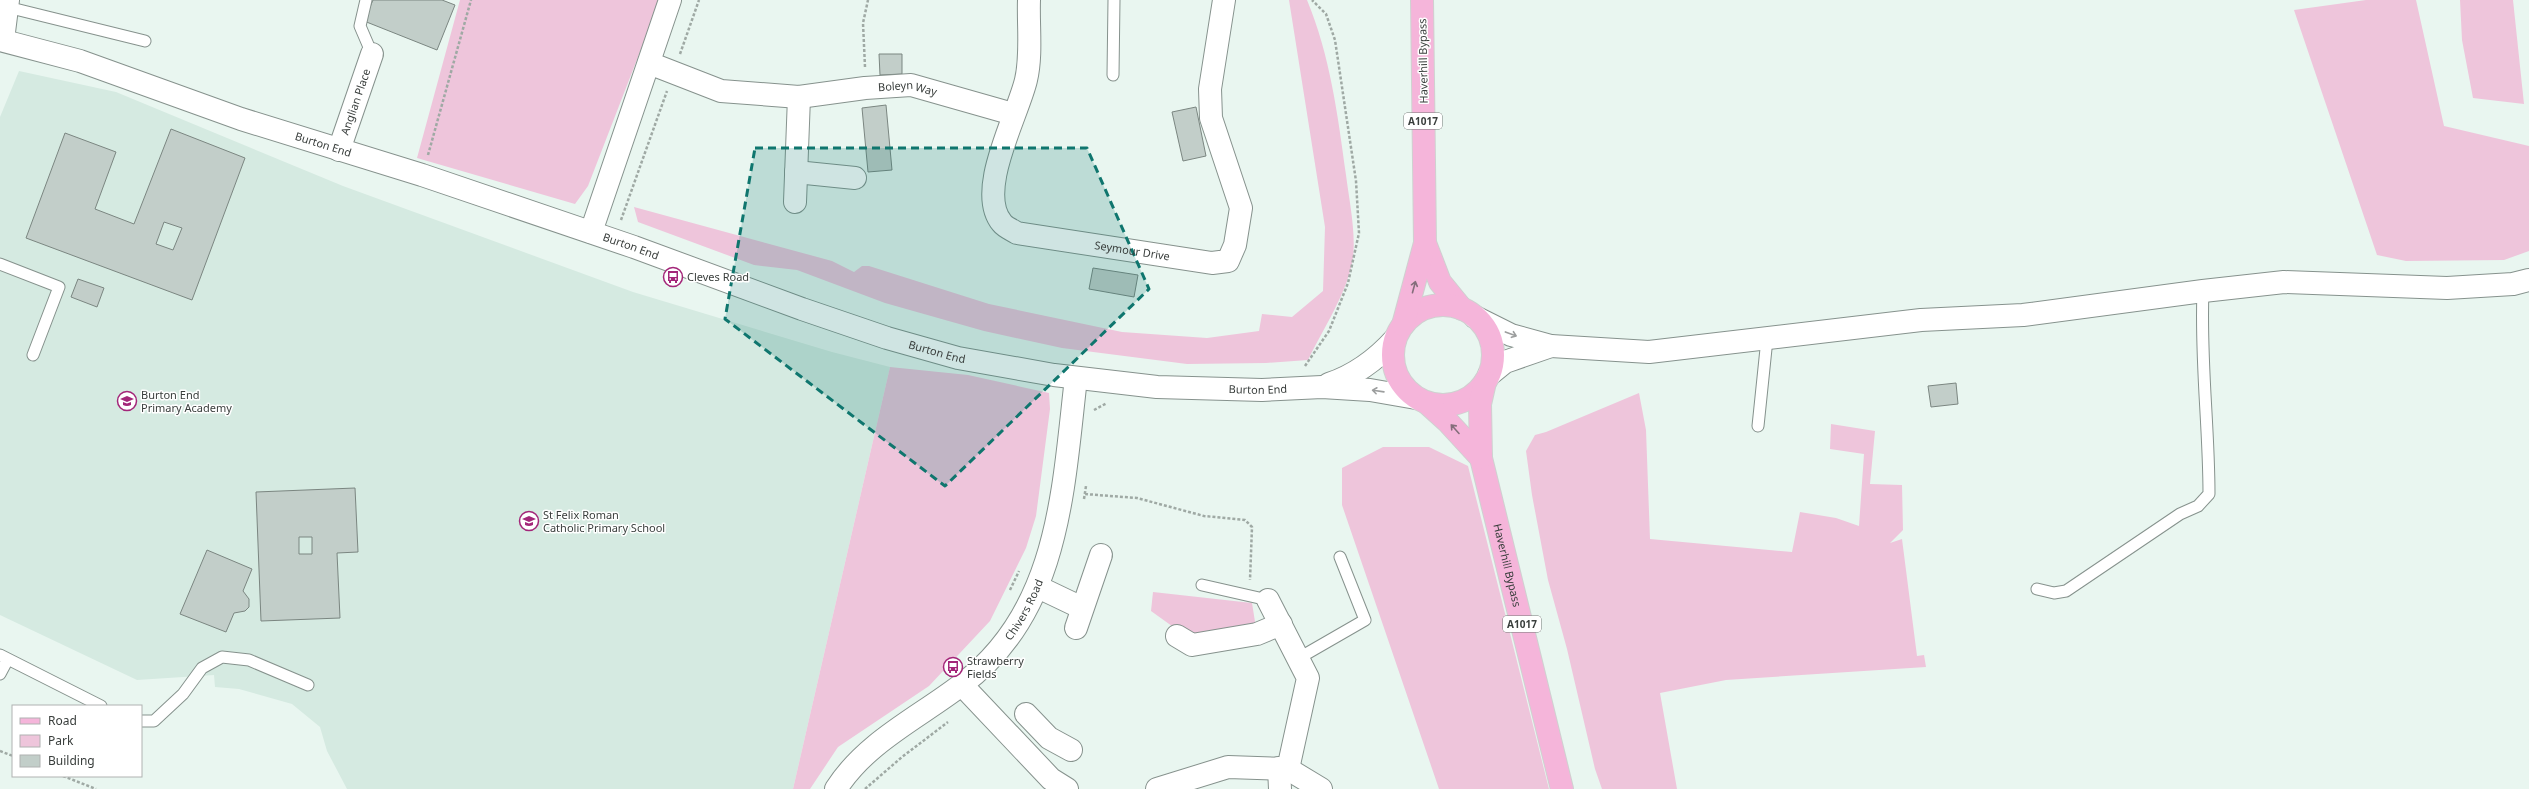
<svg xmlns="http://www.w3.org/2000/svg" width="2529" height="789" viewBox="0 0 2529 789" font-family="'Noto Sans',sans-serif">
<rect width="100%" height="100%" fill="#e9f6f0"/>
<!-- built -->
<path fill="#d5eae1" d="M19,71L116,92L343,186L633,292L832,352L890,367L793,789H347L327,751L320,727L292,704L239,689L215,687L214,675L137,680L0,615V117Z"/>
<!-- green -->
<path fill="#eec5db" d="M460,0H660L588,186L575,204L417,158Z
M1289,0H1307C1330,55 1338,116 1346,175C1349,199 1356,232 1353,257C1349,290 1323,329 1308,360L1266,363L1187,364L1062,348L984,331L885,303L797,270L754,265L638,222L634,207L832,261L854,272L862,266H869L989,304L1122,332L1207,338L1259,331L1262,314L1292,317L1323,291L1325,227Z
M2366,0H2416L2444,126L2529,146V251L2504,260L2406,261L2377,255L2294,10Z
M2460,0H2513L2524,104L2473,98L2462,40Z
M890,367L968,375L1049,393L1050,409L1036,516L1026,548L990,621L929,686L838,747L810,789H793Z
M1639,393L1646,430L1650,539L1792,552L1800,512L1836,518L1859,526L1864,454L1830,449L1831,424L1875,431L1870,484L1902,485L1903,530L1890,543L1902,539L1917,656L1924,655L1926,667L1726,680L1660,693L1677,789H1602L1595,769L1567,649L1548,580L1532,495L1526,451L1535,435L1546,432Z
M1383,447H1429L1468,466L1549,789H1439L1342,505V468Z
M1153,592L1252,603L1256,628L1190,639L1151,611Z"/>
<!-- building -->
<path fill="#c2cec9" stroke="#7b8681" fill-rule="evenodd" d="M373,0H442L455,5L437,50L364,21Z
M879,54H902V74L880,75Z
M886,105L892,170L868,172L862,108Z
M1196,107L1206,156L1183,161L1172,112Z
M171,129L245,158L192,300L26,238L65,133L116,152L95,209L134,224ZM164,222L182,228L173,250L156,244Z
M1093,268L1138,275L1134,297L1089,289Z
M78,279L104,288L97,307L71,297Z
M1956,383L1958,404L1931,407L1928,386Z
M355,488L358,552L337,553L340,618L261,621L256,492ZM299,537H312V554H299Z
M207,550L252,569L243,591L249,599V607L245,611L234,613L226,632L180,614Z"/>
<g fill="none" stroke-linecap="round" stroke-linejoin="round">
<!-- lane casing -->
<g stroke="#86928d" stroke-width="13">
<path id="lane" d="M366,0L360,26L372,54
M7,7L145,41
M1113,75L1114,0
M0,264L59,287L33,355
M1758,426L1767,339
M1202,585L1268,600
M2037,589L2054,593L2066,591L2180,514L2198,506L2209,494C2209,426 2200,359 2203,291
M0,655L101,706
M1299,658L1365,620L1340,557
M0,674L8,659
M141,721H154L183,694L202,668L222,657L249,660L308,685"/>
</g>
<!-- street casing -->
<g stroke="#86928d" stroke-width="24">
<g id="street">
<path id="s1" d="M1029,0C1028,25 1032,55 1026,80C1018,115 975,191 1002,223C1005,227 1012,230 1017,233L1212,263L1228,261L1235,245L1241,208L1211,118L1210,89L1224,0"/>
<path d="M3,40L8,0"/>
<path id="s2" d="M649,63L721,91L799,97L865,88L911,85L1013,114"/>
<path id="s3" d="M339,150L372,54"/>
<path d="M796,172L855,178"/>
<path d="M795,202L799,97"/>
<path d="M591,232L670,0"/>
<path d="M1038,587L1082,608"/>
<path d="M1268,600L1308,678L1288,769"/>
<path d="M1076,628L1101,555"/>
<path d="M1177,636L1192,645L1257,634L1281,624"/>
<path d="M962,685L1051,779L1067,789"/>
<path d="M1026,714L1049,738L1071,750"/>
<path d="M1279,768L1280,789"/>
<path d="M1157,789L1228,767L1288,769L1321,789"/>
</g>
</g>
<!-- secondary casing -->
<g stroke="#86928d" stroke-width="24">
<g id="secondary">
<path id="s4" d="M0,40L80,61L241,119L422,175L634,247L802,309L887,338L958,358L1054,375L1157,387L1262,390L1322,387L1370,390L1416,398"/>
<path d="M1475,317L1511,335L1551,346L1649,352L1921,320L2023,315L2203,291L2284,282L2447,288L2513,284L2529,280"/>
<path d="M1489,375L1505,362L1551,346"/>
<path d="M1329,384C1356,375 1376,360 1395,339"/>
<path id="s5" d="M836,789C866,742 918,718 961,685C1060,612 1063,489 1076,378"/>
</g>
</g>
<!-- primary casing -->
<g stroke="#cfd1d0" stroke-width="24">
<g id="primary">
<path d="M1425,243L1440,282L1462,309"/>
<circle cx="1443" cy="355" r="50"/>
<path d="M1403,325L1425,243L1422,0"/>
<path id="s6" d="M1485,382L1480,404L1481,458L1562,789"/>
<path d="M1427,403L1447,421L1481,458"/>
</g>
</g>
<!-- path -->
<path stroke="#9fa9a4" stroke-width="2.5" stroke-dasharray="3 2" stroke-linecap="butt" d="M680,54L699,0
M865,67L863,23L868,0
M428,155L471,0
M621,220L667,91
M1305,366L1329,331L1348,283L1359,233L1356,181L1335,40L1326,14L1312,0
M1094,410L1107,403
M1085,494L1137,498L1204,516L1245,520L1252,527L1250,580
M1084,499L1086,486
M1010,590L1019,571
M0,751L13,756
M63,776L96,789
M865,789L902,757L948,722"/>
<!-- lane -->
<use href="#lane" stroke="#fff" stroke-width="11"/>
<!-- street -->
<use href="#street" stroke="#fff" stroke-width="22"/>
<!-- secondary -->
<use href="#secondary" stroke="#fff" stroke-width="22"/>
<!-- primary -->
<use href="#primary" stroke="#f5b5da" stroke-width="22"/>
</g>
<!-- one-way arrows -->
<defs><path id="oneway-shaft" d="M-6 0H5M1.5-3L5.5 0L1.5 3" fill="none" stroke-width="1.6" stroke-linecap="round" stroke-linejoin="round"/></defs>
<g stroke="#846e7b">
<use href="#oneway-shaft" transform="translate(1414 287) rotate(-75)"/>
<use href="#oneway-shaft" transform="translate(1455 429) rotate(-132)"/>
</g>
<g stroke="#9c9e9e">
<use href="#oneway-shaft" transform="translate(1511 334) rotate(20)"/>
<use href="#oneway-shaft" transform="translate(1378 391) rotate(-172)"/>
</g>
<!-- marked area -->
<path fill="#0f766e" fill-opacity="0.2" stroke="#0f766e" stroke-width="3" stroke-dasharray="8 5" stroke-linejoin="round" d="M755,148H1087L1149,289L945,486L725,319Z"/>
<!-- icons -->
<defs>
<g id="bus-ring" transform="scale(1)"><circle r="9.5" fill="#fff" stroke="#a32679" stroke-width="1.5"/><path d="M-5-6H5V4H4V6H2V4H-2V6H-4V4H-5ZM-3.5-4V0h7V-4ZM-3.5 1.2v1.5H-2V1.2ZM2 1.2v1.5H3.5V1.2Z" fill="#a32679"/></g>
<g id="school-ring" transform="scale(1)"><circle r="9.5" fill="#fff" stroke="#a32679" stroke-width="1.5"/><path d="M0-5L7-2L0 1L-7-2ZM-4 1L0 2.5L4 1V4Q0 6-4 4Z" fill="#a32679"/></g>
</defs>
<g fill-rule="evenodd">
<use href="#bus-ring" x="673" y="277"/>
<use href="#school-ring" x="127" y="401"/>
<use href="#school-ring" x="529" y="521"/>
<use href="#bus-ring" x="953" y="667"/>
</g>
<g text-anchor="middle" stroke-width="3" stroke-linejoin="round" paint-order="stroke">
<!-- shield labels -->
<g fill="#fff" stroke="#747876" stroke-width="1">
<rect x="1404" y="113" width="38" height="16" rx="3"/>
<rect x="1503" y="616" width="38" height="16" rx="3"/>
</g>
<g font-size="10" font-weight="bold" fill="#393e3c">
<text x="1423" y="125">A1017</text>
<text x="1522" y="628">A1017</text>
</g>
<!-- street labels -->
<g font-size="11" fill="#393e3c" stroke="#fff">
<text transform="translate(1423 61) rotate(-91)" y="4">Haverhill Bypass</text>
<text dy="4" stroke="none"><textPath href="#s2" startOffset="265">Boleyn Way</textPath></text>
<text dy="4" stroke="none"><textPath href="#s3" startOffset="51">Anglian Place</textPath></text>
<text dy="4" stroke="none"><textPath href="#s4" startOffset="340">Burton End</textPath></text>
<text dy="4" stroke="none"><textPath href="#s4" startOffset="664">Burton End</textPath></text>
<text dy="4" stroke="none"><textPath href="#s1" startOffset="365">Seymour Drive</textPath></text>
<text dy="4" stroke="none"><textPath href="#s4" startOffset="988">Burton End</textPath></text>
<text dy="4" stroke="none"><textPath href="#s4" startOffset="1312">Burton End</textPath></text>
<text dy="4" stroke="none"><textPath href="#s6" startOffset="187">Haverhill Bypass</textPath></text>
<text dy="4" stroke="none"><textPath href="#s5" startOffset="263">Chivers Road</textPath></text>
</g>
<!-- poi labels -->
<g font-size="11" fill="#393e3c" stroke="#fff" text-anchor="start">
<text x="687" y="281">Cleves Road</text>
<text x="141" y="399">Burton End<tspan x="141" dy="13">Primary Academy</tspan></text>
<text x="543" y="519">St Felix Roman<tspan x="543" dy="13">Catholic Primary School</tspan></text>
<text x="967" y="665">Strawberry<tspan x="967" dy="13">Fields</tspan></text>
</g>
</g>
<!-- legend -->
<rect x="12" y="705" width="130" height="72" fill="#ffffff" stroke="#b0b2b1"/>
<rect x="20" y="718" width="20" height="6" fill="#f5b5da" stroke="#b0b2b1"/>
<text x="48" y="725" font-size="12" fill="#393e3c">Road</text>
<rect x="20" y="735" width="20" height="12" fill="#eec5db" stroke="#b0b2b1"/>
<text x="48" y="745" font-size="12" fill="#393e3c">Park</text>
<rect x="20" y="755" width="20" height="12" fill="#c2cec9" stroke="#b0b2b1"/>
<text x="48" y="765" font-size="12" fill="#393e3c">Building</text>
</svg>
